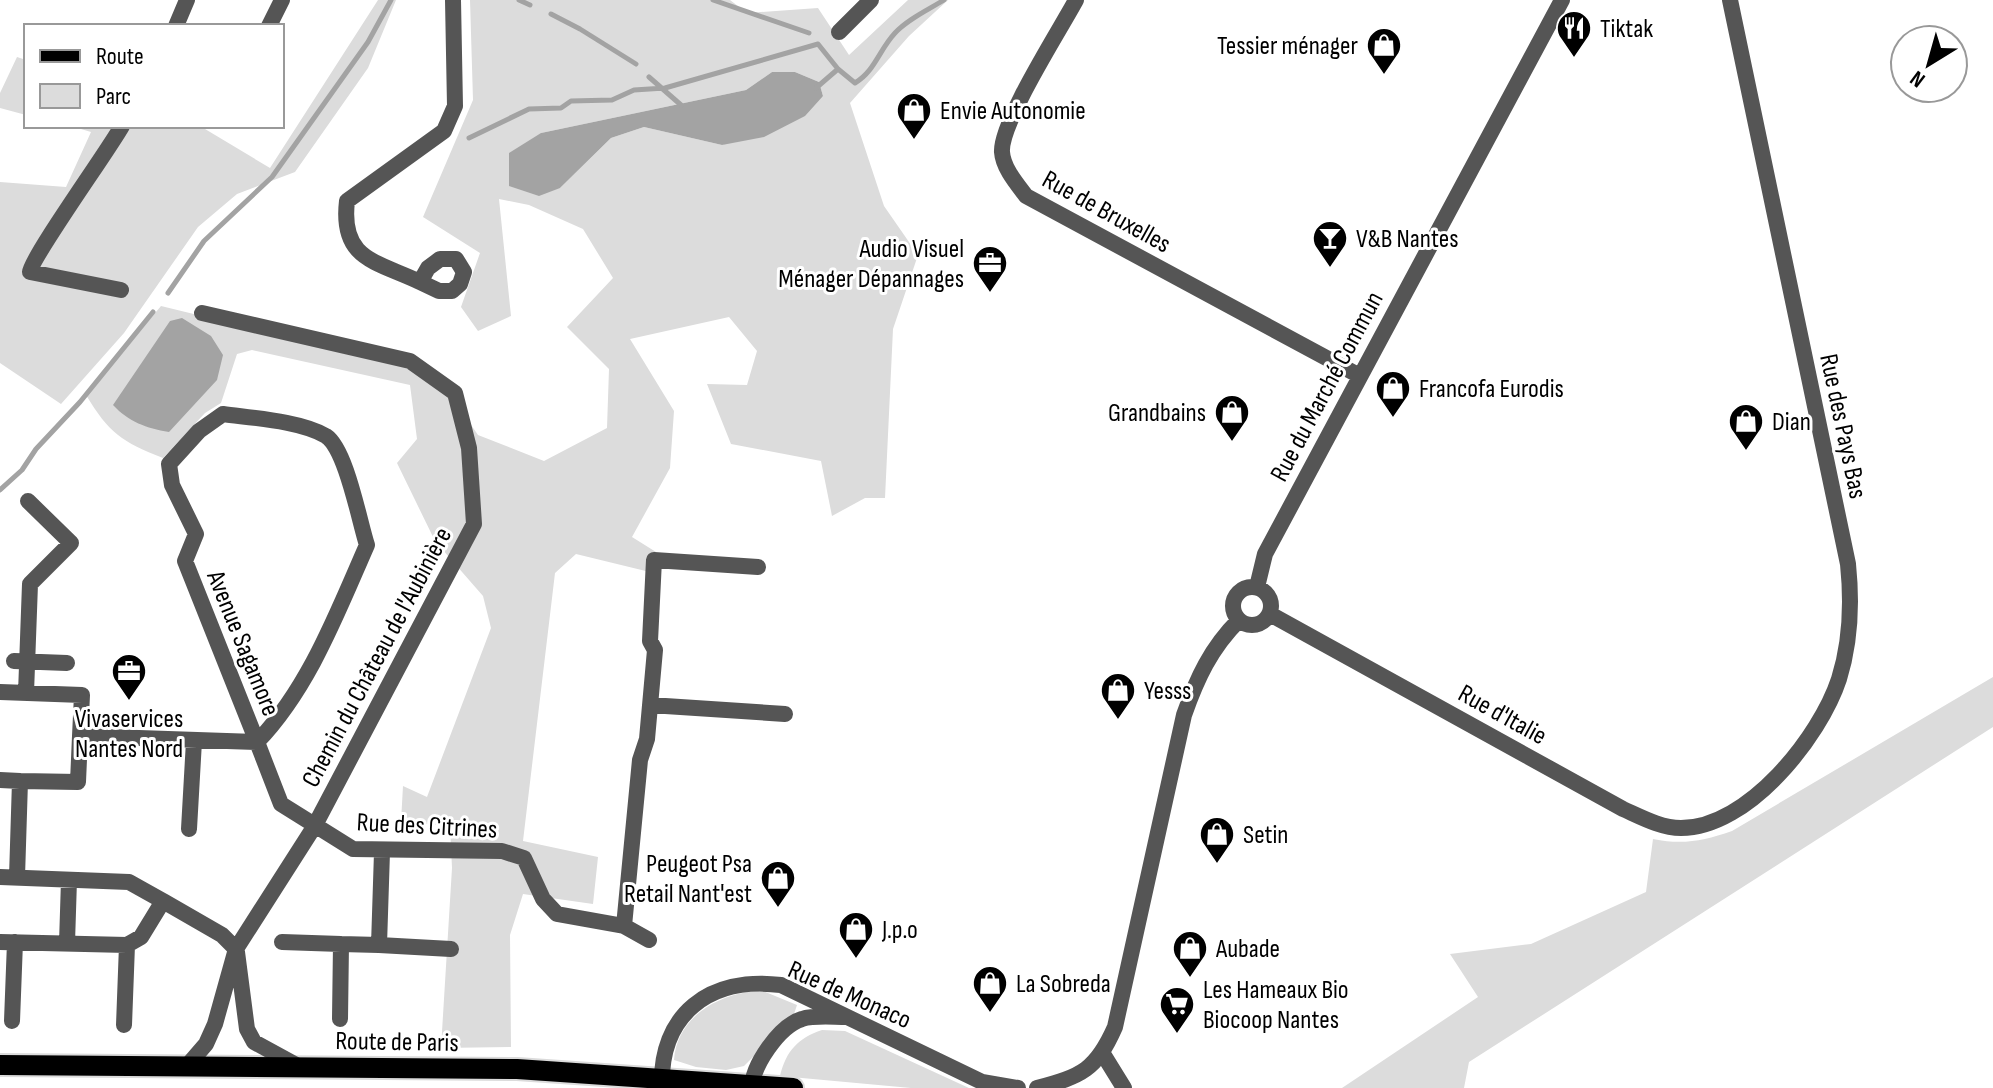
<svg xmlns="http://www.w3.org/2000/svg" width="1993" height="1088" viewBox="0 0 1993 1088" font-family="'Sofia Sans Condensed',sans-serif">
<rect width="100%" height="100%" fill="#fff"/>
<!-- green -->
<path fill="#dcdcdc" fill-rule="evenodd" d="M378,0H396L368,68L295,172L237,194L198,227L124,333L61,404L0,363V182L66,187L91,132L71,126H200L270,168Z
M470,0H730L747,13L818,8L849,55L908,0H948L909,36L850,103L884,206L918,255L893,329L885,498H865L832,516L821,461L731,444L707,384L747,385L757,351L729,317L630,339L674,411L670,468L632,537L656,552L658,574L576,554L555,573L523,841L598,857L593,904L523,894L510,935L511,1047L441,1048L452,868L450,826L401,822L403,786L427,797L491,628L483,596L435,541L397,463L417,439L410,385L252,350L237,354L221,403L205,413L163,458C122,442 109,433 86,395L161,306L407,366L451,396L478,435L544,461L607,428L609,369L567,327L613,278L583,229L529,205L499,199L511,316L478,331L461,307L480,253L423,217L473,100ZM772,72H795L819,82L823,96L722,145L644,127L611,138L560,188L541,133L746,90Z
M17,57L26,60V115L0,108V93Z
M1993,677V727L1469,1062L1464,1088H1342L1478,997L1450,954L1531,944L1646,892L1653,839C1683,845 1703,841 1732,831Z
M763,991L797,1005L793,1017L744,1066L726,1070L696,1067L674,1060C677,1015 723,991 763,991Z
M822,1030L845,1031L969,1088H911L780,1076C786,1051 798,1038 822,1030Z"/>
<!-- water -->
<path fill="#a3a3a3" d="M772,72H795L819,82L823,96L805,116L764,137L722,145L644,127L611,138L560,188L539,196L509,186V153L541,133L746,90Z
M182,318L211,336L223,355L217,380L169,432C146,428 129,422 113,405L170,321Z"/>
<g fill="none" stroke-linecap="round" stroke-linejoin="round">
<!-- stream -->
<path stroke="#a3a3a3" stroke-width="5" d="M519,0L530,5
M713,0L809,33
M551,14L580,29L636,64
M649,77L681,105
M816,88L838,69L855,83C875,71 879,50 895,33C908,19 928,10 944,0
M469,138L529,109L561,108L571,101L612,100L634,90L665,88L818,44L838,69
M168,293L204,241L272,177L368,42L391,0
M0,490L22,470L36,449L80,402L153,312"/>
<!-- primary casing -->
<g stroke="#dbdbdb" stroke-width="24">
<path id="primary" d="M0,1065L517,1069L793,1088"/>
</g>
<!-- minor -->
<path stroke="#555" stroke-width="16" d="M1076,0C1060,30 1000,123 1002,152C1003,168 1017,184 1026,196L1358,375
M176,26L187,0
M269,26L282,0
M839,32L871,0
M420,282L439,291H452L460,284L464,272L456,259H440L428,268L420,282C376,261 340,260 347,201L444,131L455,106L453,0
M121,290L30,272C31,258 108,151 122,126
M1233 606a19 19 0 1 1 38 0a19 19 0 1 1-38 0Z
M1257,587L1265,554L1562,0
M1270,614L1623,809C1641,817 1661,828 1681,828C1748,828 1820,737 1839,679C1851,641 1852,603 1848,564L1730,0
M14,661L67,663
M0,692L82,695L80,736
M26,693L30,584L71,543L28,501
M650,705L785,714
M0,780L20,781
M189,829L194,741
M0,877L129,882L163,901
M17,877L20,781L78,782L80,736L257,742C309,688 337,613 367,545C359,520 346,449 326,436C301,421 252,418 223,414L199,431L169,464L172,485L196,534L185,561L257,742L281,804L353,849L502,851L524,858L543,899L557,914L624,926L649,940
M624,926L640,760L647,739L655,650L650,641L654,560L758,567
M0,942L127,945L141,937L163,901L222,935L236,949
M282,942L341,944
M67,943L69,880
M379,945L451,949
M237,952L247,1029L254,1042L298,1066
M340,1019L341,944L379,945L382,852
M12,1021L15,942
M124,1025L127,945
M1103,1054L1124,1088
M187,1066L206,1044L215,1024L236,949L314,827L474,524L469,448L455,393L410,361L202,313
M662,1088C659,1014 710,976 781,985L982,1082L1018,1088
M752,1088C752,1066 779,1026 802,1019C814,1015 832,1017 846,1017
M1037,1088C1082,1076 1096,1070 1115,1027L1184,715C1197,678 1211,648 1239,620"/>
<!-- primary -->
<use href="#primary" stroke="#000" stroke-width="20"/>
</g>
<!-- icons -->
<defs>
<g id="restaurant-pin" transform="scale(1.8)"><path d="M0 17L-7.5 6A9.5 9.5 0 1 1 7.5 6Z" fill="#000" stroke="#fff"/><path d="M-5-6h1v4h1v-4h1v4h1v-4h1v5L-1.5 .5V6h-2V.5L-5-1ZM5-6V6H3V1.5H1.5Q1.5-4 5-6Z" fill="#fff"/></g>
<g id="shop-pin" transform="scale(1.8)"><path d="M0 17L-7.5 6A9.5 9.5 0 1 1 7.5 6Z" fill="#000" stroke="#fff"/><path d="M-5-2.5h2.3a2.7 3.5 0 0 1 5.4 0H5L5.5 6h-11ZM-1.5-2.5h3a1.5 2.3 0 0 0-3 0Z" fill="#fff"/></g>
<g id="bar-pin" transform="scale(1.8)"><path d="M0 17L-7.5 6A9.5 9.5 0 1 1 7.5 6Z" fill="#000" stroke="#fff"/><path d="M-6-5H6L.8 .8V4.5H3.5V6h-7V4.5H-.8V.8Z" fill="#fff"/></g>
<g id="office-pin" transform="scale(1.8)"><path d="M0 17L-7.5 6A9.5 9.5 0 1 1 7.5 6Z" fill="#000" stroke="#fff"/><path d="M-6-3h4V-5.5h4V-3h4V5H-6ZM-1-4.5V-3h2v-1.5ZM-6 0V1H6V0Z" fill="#fff"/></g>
<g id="supermarket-pin" transform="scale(1.8)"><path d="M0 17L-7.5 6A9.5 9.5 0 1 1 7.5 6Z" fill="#000" stroke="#fff"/><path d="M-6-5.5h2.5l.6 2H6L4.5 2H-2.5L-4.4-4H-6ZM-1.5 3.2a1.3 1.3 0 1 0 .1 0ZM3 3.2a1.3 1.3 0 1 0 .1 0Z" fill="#fff"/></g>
</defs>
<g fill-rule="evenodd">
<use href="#restaurant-pin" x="1574" y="28"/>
<use href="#shop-pin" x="1384" y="45"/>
<use href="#shop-pin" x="914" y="110"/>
<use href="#bar-pin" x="1330" y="238"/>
<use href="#office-pin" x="990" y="263"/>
<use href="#shop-pin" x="1393" y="388"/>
<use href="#shop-pin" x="1232" y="412"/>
<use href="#shop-pin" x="1746" y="421"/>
<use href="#office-pin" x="129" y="671"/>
<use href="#shop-pin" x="1118" y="690"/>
<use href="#shop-pin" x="1217" y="834"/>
<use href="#shop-pin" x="778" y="878"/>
<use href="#shop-pin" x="856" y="929"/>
<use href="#shop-pin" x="1190" y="948"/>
<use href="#shop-pin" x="990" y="983"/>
<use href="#supermarket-pin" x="1177" y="1004"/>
</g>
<g text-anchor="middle" stroke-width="6" stroke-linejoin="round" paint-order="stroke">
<!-- poi labels -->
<g font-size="26" fill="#000" stroke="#fff" text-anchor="start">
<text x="1600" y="37">Tiktak</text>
<text x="1358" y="54" text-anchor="end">Tessier ménager</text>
<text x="940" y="119">Envie Autonomie</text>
<text x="1356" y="247">V&amp;B Nantes</text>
<text x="964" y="257" text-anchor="end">Audio Visuel<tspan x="964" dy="30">Ménager Dépannages</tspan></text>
<text x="1419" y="397">Francofa Eurodis</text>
<text x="1206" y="421" text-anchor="end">Grandbains</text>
<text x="1772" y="430">Dian</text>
<text x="1144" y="699">Yesss</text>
<text x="129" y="727" text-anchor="middle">Vivaservices<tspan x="129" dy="30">Nantes Nord</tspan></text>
<text x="1243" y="843">Setin</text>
<text x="752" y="872" text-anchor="end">Peugeot Psa<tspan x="752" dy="30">Retail Nant'est</tspan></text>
<text x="882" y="938">J.p.o</text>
<text x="1216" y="957">Aubade</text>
<text x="1016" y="992">La Sobreda</text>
<text x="1203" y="998">Les Hameaux Bio<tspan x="1203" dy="30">Biocoop Nantes</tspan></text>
</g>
<!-- street labels -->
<g font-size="26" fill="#000" stroke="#fff">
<text transform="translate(1107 211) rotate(29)" y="9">Rue de Bruxelles</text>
<text transform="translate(1326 386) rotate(-62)" y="9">Rue du Marché Commun</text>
<text transform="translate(1844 426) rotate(78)" y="9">Rue des Pays Bas</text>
<text transform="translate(244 643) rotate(68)" y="9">Avenue Sagamore</text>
<text transform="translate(376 657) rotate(-62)" y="9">Chemin du Château de l'Aubinière</text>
<text transform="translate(1503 714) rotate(29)" y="9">Rue d'Italie</text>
<text transform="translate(427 825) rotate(3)" y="9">Rue des Citrines</text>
<text transform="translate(850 994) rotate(24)" y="9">Rue de Monaco</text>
<text transform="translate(397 1041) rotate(1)" y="9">Route de Paris</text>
</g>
</g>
<!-- legend -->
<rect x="24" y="24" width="260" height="104" fill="#ffffff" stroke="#999999" stroke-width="2"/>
<rect x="40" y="50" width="40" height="12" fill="#000000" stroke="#999999" stroke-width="2"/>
<text x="96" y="64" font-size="24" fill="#000000">Route</text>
<rect x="40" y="84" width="40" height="24" fill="#dcdcdc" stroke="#999999" stroke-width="2"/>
<text x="96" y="104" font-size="24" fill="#000000">Parc</text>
<!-- north arrow -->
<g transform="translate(1929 64) rotate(217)"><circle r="38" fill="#ffffff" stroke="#999999" stroke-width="2"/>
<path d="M0-6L14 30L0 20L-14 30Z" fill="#000000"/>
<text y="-12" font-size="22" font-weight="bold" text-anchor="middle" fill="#000000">N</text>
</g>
</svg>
